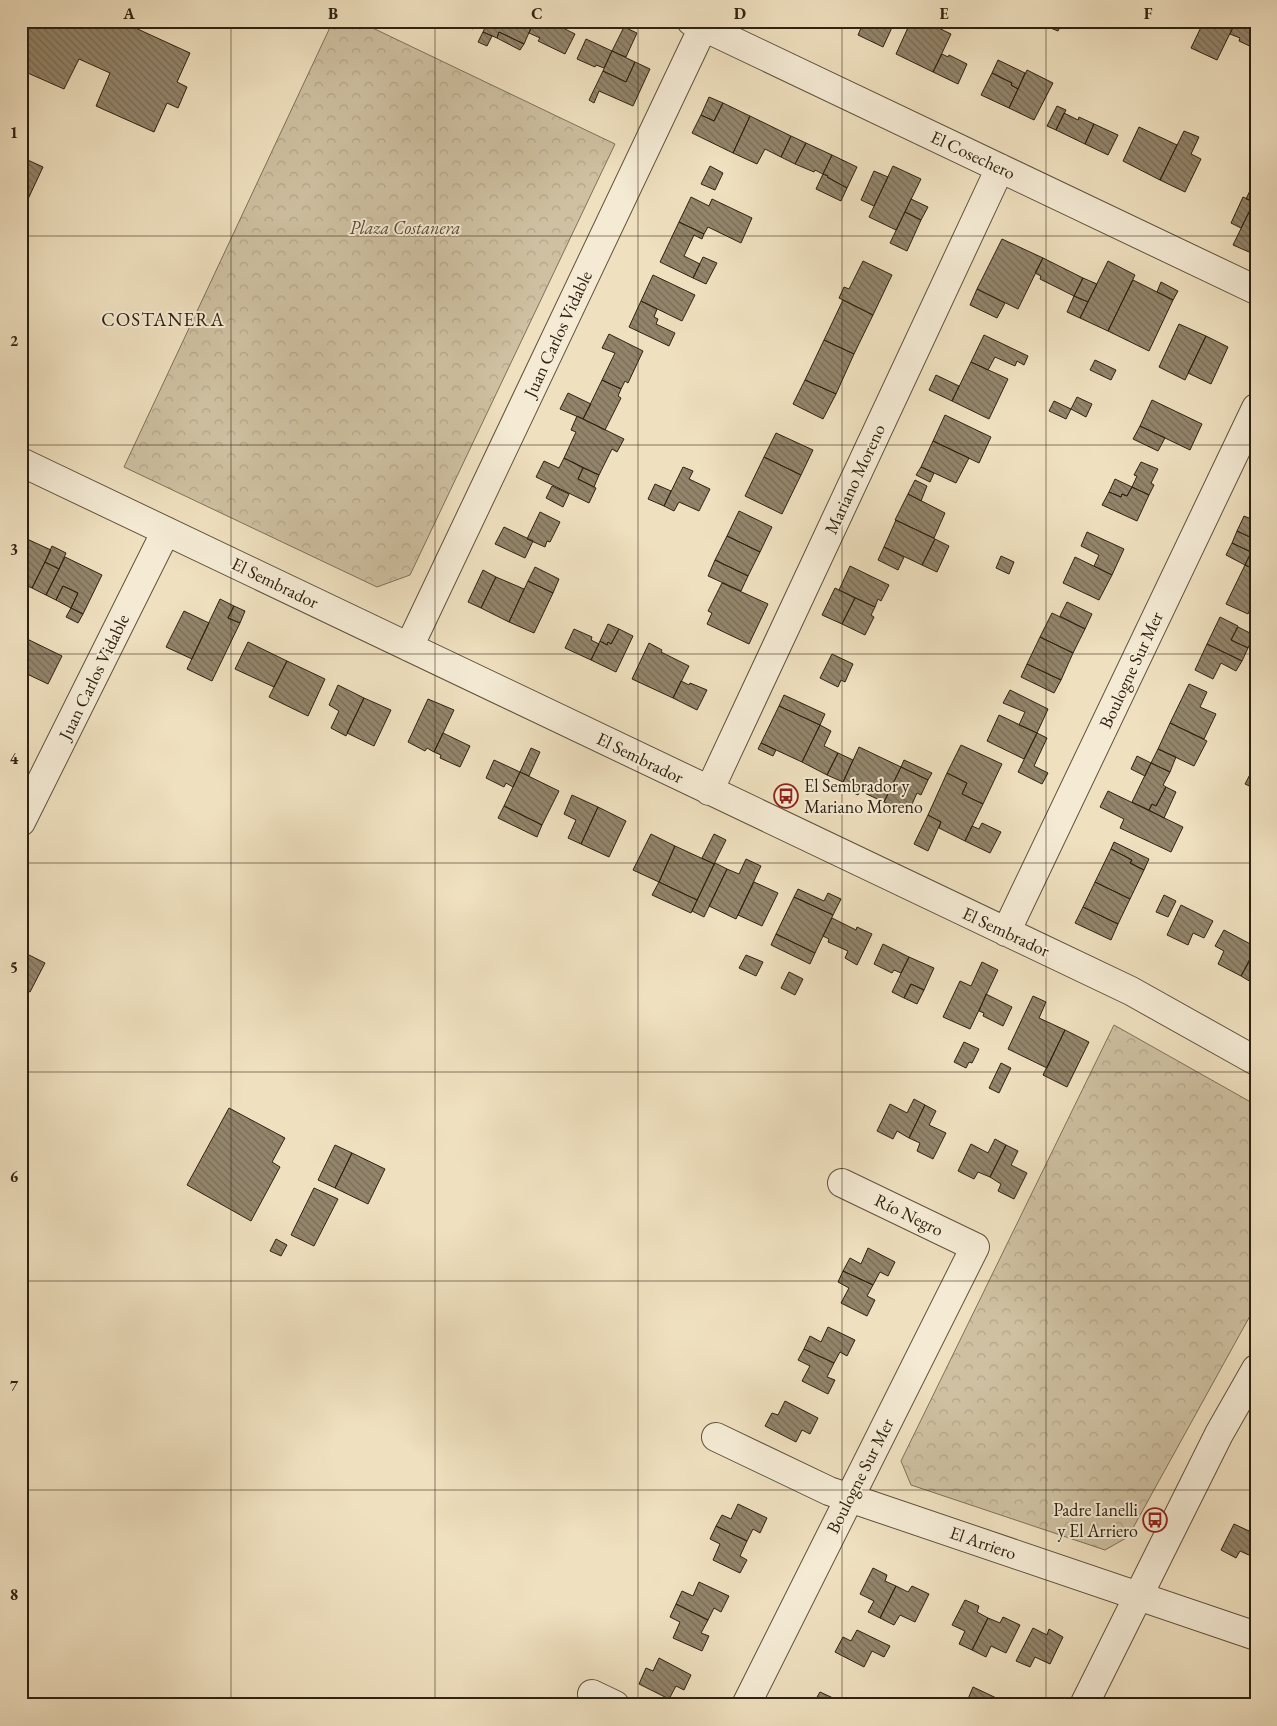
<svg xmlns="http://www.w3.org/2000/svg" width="1277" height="1726" viewBox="0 0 1277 1726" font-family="'EB Garamond',serif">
<defs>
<pattern id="park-crowns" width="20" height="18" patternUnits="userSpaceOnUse" patternTransform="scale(1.25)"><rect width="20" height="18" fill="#cec0a1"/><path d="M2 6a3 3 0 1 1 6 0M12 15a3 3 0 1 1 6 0" fill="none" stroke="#b1a58a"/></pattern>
<pattern id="building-back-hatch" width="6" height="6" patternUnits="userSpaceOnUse" patternTransform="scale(1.25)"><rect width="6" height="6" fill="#93856b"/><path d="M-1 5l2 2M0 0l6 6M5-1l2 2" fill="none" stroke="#786c57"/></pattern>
</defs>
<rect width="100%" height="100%" fill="#efe0bf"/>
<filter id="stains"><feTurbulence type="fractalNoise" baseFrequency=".004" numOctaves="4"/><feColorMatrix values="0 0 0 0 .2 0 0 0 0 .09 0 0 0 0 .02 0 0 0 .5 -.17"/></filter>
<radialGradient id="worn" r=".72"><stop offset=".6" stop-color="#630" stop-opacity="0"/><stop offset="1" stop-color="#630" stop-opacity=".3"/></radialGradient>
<!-- park -->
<path fill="url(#park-crowns)" stroke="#7e7159" d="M333,21H358L615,144L410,575L377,587L124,467Z
M1114,1025L1256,1105V1305L1128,1537L1105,1550L911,1485L901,1461Z"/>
<!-- building -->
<path fill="url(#building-back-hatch)" stroke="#2f2211" d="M21,21H127L132,23L131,26L190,53L177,82L187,87L178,108L167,103L154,132L96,106L110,73L79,59L64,89L21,70Z
M457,21H477L473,29Z
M488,21H534L524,44L499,32L497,38L483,32Z
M534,21H549L575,34L565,54L538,41L540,38L529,33Z
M864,21H895L883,47L858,35Z
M911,21H924L951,34L933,72L896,54Z
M1051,21H1063L1058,31L1048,27Z
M1204,21H1236L1217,60L1191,48Z
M1236,21H1250L1256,24V53L1253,51L1254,48L1239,41L1240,38L1230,34Z
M624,27L637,33L626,57L612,51Z
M483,32L492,36L487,46L478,42Z
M499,32L524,44L520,50L497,38Z
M586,39L612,51L604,68L596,65L595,67L577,59Z
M612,51L635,62L626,82L603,71Z
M942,54L948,57L949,55L967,64L958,84L933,72Z
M998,60L1025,73L1018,89L1011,85L1012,83L992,73Z
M635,62L650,69L633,106L599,91L594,103L589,100L603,71L626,82Z
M1027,70L1053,83L1034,120L1009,108Z
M992,73L1012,83L1011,85L1018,89L1009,108L981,95Z
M709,97L723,103L714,121L701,115Z
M723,103L750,116L733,153L692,133L701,115L714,121Z
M1057,106L1066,110L1056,130L1047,126Z
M1064,113L1078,120L1079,117L1094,124L1085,144L1056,130Z
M750,116L791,136L781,157L765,149L757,164L733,153Z
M1094,124L1118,135L1108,155L1085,144Z
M1139,127L1177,145L1160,180L1123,161Z
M1184,131L1199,137L1191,154L1201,159L1185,192L1160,180Z
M791,136L806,143L795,164L781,157Z
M806,143L832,155L823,174L815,170L814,172L795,164Z
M832,155L857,167L847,188L827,177L828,176L823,174Z
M21,157L43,167L21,214Z
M710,166L723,173L715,190L701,184Z
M893,166L921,179L896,230L869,217Z
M874,171L888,177L874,206L861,200Z
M823,174L828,176L827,177L847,188L841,201L816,189Z
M1256,178V203L1246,199Z
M691,197L709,206L712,199L752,218L741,243L708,227L704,234L679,222Z
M1243,197L1254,202L1241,228L1231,223Z
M911,199L928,207L921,220L905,212Z
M1254,202L1256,203V255L1233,245Z
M905,212L921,220L907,251L890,243Z
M679,222L704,234L702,239L694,235L684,256L700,264L693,278L660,262Z
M1002,239L1043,258L1018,309L977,289Z
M703,257L717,263L706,284L693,278Z
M1043,258L1083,278L1074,296L1040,279L1041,276L1035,273Z
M863,261L892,275L873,315L839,298L844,287L849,289Z
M1108,261L1135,275L1108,331L1080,318Z
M653,275L695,295L682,321L641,301Z
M1083,278L1097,284L1088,302L1074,296Z
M1133,280L1173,300L1149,351L1108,331Z
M1161,282L1178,291L1173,300L1157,292Z
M977,289L1005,303L997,318L970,305Z
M1074,296L1088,302L1080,318L1067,312Z
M843,300L873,315L854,354L824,340Z
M641,301L657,309L654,317L658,319L656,324L675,333L669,346L629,327Z
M1179,324L1206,336L1185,380L1159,367Z
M609,334L643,351L628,383L625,381L621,389L602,380L615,353L602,348Z
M984,335L1028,356L1024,365L1017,361L1015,366L995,357L988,370L971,362Z
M1206,336L1228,347L1211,384L1188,373Z
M824,340L854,354L836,394L805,380Z
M1095,360L1116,370L1111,380L1090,370Z
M971,362L1008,379L989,419L952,401Z
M936,375L959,386L952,401L929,390Z
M602,380L621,389L618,396L621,398L605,430L583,419Z
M805,380L836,394L823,419L793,404Z
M568,393L591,404L583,419L560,409Z
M1077,397L1092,404L1086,417L1071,409Z
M1152,400L1202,424L1190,450L1140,426Z
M1054,401L1071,409L1066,419L1049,411Z
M945,415L991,437L979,463L933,441Z
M577,416L624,439L617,452L612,449L599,475L564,458L576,432L571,430Z
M1140,426L1165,438L1158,451L1133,439Z
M776,433L813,450L801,475L764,457Z
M933,441L969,458L956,483L921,467Z
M764,457L801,475L782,514L745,496Z
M564,458L583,468L578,479L596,488L589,503L536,477L544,461L559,468Z
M1141,462L1158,469L1151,483L1154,485L1149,495L1132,487L1137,476L1134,475Z
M683,467L693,471L689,479L710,489L699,511L679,502L674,511L664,506Z
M921,467L934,473L930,482L916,475Z
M583,468L599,475L594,487L578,479Z
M1115,479L1132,487L1127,496L1122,494L1121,497L1109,492Z
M915,480L927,486L921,501L908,494Z
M655,484L671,491L664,506L648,499Z
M552,486L569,494L563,507L546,498Z
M1132,487L1149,495L1137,521L1102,505L1109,492L1121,497L1122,494L1127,496Z
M908,494L945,513L934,538L895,520Z
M739,511L772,527L760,552L727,536Z
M540,512L560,522L550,542L547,541L545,547L527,539Z
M1244,516L1256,521V540L1237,531Z
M896,520L935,539L922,565L884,547Z
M504,527L533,541L525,558L495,544Z
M1237,531L1256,540L1251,552L1232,543Z
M1087,532L1124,549L1112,575L1094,566L1099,555L1081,546Z
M727,536L760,552L748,576L715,560Z
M27,539L51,550L32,588L21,583V551Z
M935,539L949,546L937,572L922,565Z
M1232,543L1251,552L1245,565L1226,555Z
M1256,543V570L1245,565Z
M52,546L66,553L59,569L45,562Z
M884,547L904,557L898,570L878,560Z
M1001,556L1014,562L1009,574L996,568Z
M65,557L102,575L83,614L71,608L78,593L63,586L56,600L46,595Z
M1075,557L1112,575L1099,600L1063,583Z
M715,560L748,576L741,591L708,576Z
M45,562L59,569L46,595L32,588Z
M1245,565L1256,570V602L1254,601L1248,614L1226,604Z
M850,566L889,585L881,601L878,599L875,607L839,590Z
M535,567L559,579L553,593L528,581Z
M483,570L496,577L481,608L468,602Z
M496,577L524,589L509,622L481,608Z
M528,581L553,593L534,633L509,622Z
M722,583L768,604L749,644L707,624L712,613L708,611Z
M63,586L78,593L71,608L56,600Z
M835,588L855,598L842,624L822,615Z
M855,598L875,607L871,615L874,617L865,635L842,624Z
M220,599L234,606L228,618L240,623L212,681L187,669Z
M1067,602L1092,614L1085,629L1060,616Z
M234,606L245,611L240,623L228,618Z
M71,608L83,614L78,623L66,617Z
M184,611L209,623L192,659L166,647Z
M1052,613L1085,629L1073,653L1040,637Z
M1220,617L1238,626L1231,640L1248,648L1242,661L1207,644Z
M608,624L619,629L611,644L608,642L607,645L600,641Z
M1238,627L1254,635L1248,648L1231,640Z
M574,629L592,637L591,640L599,644L591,660L565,648Z
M619,629L633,636L616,672L591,660L600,641L607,645L608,642L611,644Z
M21,636L62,656L48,684L25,673L26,670L21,668Z
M1040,637L1073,653L1061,680L1027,664Z
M248,642L287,661L274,687L235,669Z
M649,643L662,650L661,652L689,666L673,698L632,679Z
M1207,644L1242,661L1236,671L1221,663L1213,679L1195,670Z
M832,654L853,664L845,682L841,680L838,687L820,678Z
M287,661L325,679L308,716L269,697Z
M1027,664L1061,680L1054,693L1021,677Z
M681,681L689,685L690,683L707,690L697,710L673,698Z
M1189,684L1207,692L1200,707L1216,714L1204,739L1170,723Z
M338,685L364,698L346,736L331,728L339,711L329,705Z
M1010,690L1048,709L1037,733L1019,725L1025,712L1003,703Z
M784,695L825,714L820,725L779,706Z
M364,698L391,710L374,746L347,733Z
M428,699L454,710L434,752L427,748L425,751L408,742Z
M779,706L820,725L802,762L761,743Z
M999,715L1037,733L1024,759L987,741Z
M1170,723L1207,741L1194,766L1158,749Z
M820,725L831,731L824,746L838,753L827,775L802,762Z
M443,733L470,746L460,767L440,758L441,755L434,752Z
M1037,733L1047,738L1034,766L1048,773L1042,784L1018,772Z
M761,743L776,750L773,756L758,749Z
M961,745L1002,764L983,804L962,794L967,783L947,773Z
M859,747L901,767L884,802L860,791L858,795L841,787Z
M531,748L540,752L529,776L520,772Z
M1158,749L1176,757L1170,772L1151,763Z
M838,753L853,760L843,782L827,775Z
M1137,756L1151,763L1145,776L1131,769Z
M494,760L520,772L513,787L506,783L504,787L486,778Z
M904,760L932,773L928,780L901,767Z
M1151,763L1170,772L1163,785L1166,787L1156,806L1152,804L1149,810L1132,802Z
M1256,763V789L1245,784Z
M901,767L928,780L921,795L917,793L908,813L884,802Z
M520,772L559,791L542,825L504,806Z
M947,773L967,783L962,794L983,804L965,841L939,828L941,822L928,815Z
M1166,787L1176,792L1164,818L1149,810L1152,804L1156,806Z
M1108,791L1183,827L1171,852L1120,828L1124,819L1100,807Z
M572,795L598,807L581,844L568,838L576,820L564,814Z
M504,806L542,825L537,837L498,818Z
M598,807L626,821L609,857L581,844Z
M928,815L941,822L928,851L914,844Z
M982,823L1001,832L990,853L965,841L972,826L979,829Z
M651,834L675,846L659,882L633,870Z
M714,834L726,840L714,864L702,858Z
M1114,842L1149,859L1144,870L1130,863L1132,860L1111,849Z
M675,846L714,864L697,900L659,882Z
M1111,849L1132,860L1130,863L1144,870L1130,899L1095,882Z
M746,859L761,866L736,919L709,906L727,869L739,874Z
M715,863L727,869L704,917L692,911Z
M659,882L697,900L691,913L652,895Z
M754,882L778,893L762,926L738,915Z
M1095,882L1130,899L1118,924L1083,907Z
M798,889L824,901L828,893L841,899L833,915L794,897Z
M1164,895L1176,901L1168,917L1156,912Z
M794,897L833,915L815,953L776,934Z
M1181,905L1213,921L1204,938L1193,933L1188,945L1167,935Z
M1083,907L1118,924L1111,940L1075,923Z
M832,918L856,930L857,927L872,934L857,965L845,958L848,951L828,942L829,939L823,936Z
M1224,930L1256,947L1241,976L1218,964L1224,951L1215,946Z
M776,934L815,953L810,964L771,945Z
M883,944L909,957L901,973L894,970L892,973L874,964Z
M1256,950V985L1241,976Z
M21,951L45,963L30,992L21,988Z
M746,955L763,962L756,976L739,968Z
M909,957L934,968L924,990L911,984L904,998L892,992Z
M982,962L998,970L970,1029L943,1017L960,981L971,986Z
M789,972L803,979L795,995L781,988Z
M911,984L924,990L917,1004L904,998Z
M986,994L1012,1007L1003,1026L983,1016L984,1013L979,1011Z
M1033,996L1046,1002L1039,1018L1065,1030L1047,1068L1008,1049Z
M1065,1030L1089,1042L1067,1087L1043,1075Z
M964,1042L979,1049L972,1063L969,1062L966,1068L954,1062Z
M1001,1063L1011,1068L999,1093L989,1088Z
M914,1099L925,1105L909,1138L897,1131L893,1139L877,1131L890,1104L907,1113Z
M925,1105L936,1111L929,1125L946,1133L933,1159L917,1151L920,1143L909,1138Z
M229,1108L285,1138L272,1162L280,1167L251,1221L187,1185Z
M995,1139L1006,1145L990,1177L978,1172L974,1179L958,1171L971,1144L988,1153Z
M335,1145L352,1153L335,1188L318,1180Z
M1006,1145L1018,1151L1011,1165L1027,1173L1014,1199L998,1191L1001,1184L990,1177Z
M352,1153L385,1169L368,1204L335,1188Z
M314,1188L338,1199L314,1246L291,1235Z
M276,1239L287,1245L281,1256L270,1251Z
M868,1248L895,1262L888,1276L880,1272L873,1285L843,1271L850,1258L861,1264Z
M843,1271L873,1285L867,1296L875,1300L867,1316L841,1303L849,1288L838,1282Z
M828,1327L855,1340L847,1356L840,1352L834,1363L804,1349L810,1336L821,1342Z
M804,1349L834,1363L827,1377L835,1380L828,1394L802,1381L810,1366L798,1360Z
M785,1401L818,1418L810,1434L802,1430L796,1442L765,1426L772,1413L778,1415Z
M738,1504L767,1518L760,1533L753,1529L747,1541L716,1526L722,1515L731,1519Z
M1255,1520L1256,1548L1251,1556L1240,1551L1236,1558L1221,1550L1234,1524L1249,1531Z
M716,1526L747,1541L740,1556L747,1560L740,1573L713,1560L720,1544L710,1539Z
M873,1568L887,1575L885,1581L896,1586L880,1618L868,1612L874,1601L860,1594Z
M699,1582L729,1596L721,1612L714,1608L708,1620L676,1604L682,1591L693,1596Z
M896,1586L908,1592L912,1586L929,1594L915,1622L900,1615L894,1625L880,1618Z
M965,1600L979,1606L977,1612L988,1618L972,1650L959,1644L965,1631L952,1625Z
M676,1604L708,1620L701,1633L709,1636L702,1651L673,1638L680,1622L670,1617Z
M1003,1617L1020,1625L1006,1653L991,1646L986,1657L972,1650L988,1618L1000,1623Z
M1033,1628L1047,1635L1049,1629L1063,1637L1050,1664L1035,1657L1030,1667L1016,1661Z
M857,1630L890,1646L884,1657L872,1651L864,1667L835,1652L843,1637L851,1641Z
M659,1658L691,1675L684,1690L676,1686L669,1699L639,1684L646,1668L653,1671Z
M973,1687L1007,1703L1006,1705H980L968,1699Z
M820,1692L833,1698L829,1705H797L800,1698L813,1704Z"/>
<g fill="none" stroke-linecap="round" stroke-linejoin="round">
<!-- minor casing -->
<g stroke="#5f523c" stroke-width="30">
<path id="minor" d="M691,21L1256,290
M21,462L1131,991L1256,1061
M409,647L706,21
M709,791L1000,168
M21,822L166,531
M1006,932L1256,408
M716,1437L829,1491L1256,1636
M592,1694L615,1705
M746,1705L975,1247L842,1183
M1084,1705L1219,1434L1256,1369"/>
</g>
<!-- minor -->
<use href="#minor" stroke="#f5ebd5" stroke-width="28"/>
</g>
<!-- grid -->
<path fill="none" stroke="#2f2211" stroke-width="1" stroke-opacity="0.55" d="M231,21V1705M435,21V1705M638,21V1705M842,21V1705M1046,21V1705M21,236H1256M21,445H1256M21,654H1256M21,863H1256M21,1072H1256M21,1281H1256M21,1490H1256"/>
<!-- icons -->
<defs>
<g id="bus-ring" transform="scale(1.25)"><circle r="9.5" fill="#f5ebd5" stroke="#8f2418" stroke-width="1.5"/><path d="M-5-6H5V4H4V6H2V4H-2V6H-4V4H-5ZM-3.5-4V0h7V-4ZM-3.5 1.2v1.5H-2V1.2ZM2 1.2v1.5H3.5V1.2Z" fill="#8f2418"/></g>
</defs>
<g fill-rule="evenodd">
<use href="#bus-ring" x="786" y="796"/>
<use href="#bus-ring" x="1155" y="1520"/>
</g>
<g text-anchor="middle" stroke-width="4" stroke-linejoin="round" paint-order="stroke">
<!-- street labels -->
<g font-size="18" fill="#2f2211" stroke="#f5ebd5">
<text transform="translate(973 155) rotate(25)" y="6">El Cosechero</text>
<text transform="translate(558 334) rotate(-65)" y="6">Juan Carlos Vidable</text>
<text transform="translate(855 479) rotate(-65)" y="6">Mariano Moreno</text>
<text transform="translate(275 583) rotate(26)" y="6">El Sembrador</text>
<text transform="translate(1131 670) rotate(-65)" y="6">Boulogne Sur Mer</text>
<text transform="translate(94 677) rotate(-64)" y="6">Juan Carlos Vidable</text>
<text transform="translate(640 758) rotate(26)" y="6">El Sembrador</text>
<text transform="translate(1006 932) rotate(25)" y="6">El Sembrador</text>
<text transform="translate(909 1215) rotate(26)" y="6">Río Negro</text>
<text transform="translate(860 1476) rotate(-63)" y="6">Boulogne Sur Mer</text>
<text transform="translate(983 1543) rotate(19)" y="6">El Arriero</text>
</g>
<!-- park labels -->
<g font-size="18" font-style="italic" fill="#574a35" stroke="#f5ebd5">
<text x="405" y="234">Plaza Costanera</text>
</g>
<!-- poi labels -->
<g font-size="18" fill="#2f2211" stroke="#f5ebd5" text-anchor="start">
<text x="804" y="792">El Sembrador y<tspan x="804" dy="21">Mariano Moreno</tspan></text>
<text x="1138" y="1516" text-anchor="end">Padre Ianelli<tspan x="1138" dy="21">y El Arriero</tspan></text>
</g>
<!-- neighbourhood labels -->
<g font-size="19" letter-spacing="1" fill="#2f2211" stroke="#f5ebd5">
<text x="163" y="326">COSTANERA</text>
</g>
</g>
<!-- margin -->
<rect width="1277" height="1726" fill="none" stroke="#efe0bf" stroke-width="55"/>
<rect x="28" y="28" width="1222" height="1670" fill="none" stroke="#2f2211" stroke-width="2"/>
<g font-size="16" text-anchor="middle" font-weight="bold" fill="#2f2211">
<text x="129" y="19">A</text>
<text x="333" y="19">B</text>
<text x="537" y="19">C</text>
<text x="740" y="19">D</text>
<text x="944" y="19">E</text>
<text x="1148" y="19">F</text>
<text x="14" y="138">1</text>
<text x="14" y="346">2</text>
<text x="14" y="555">3</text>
<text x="14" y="764">4</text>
<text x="14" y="973">5</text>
<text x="14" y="1182">6</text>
<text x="14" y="1391">7</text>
<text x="14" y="1600">8</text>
</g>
<rect width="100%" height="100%" filter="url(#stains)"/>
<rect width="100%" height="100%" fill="url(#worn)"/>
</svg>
